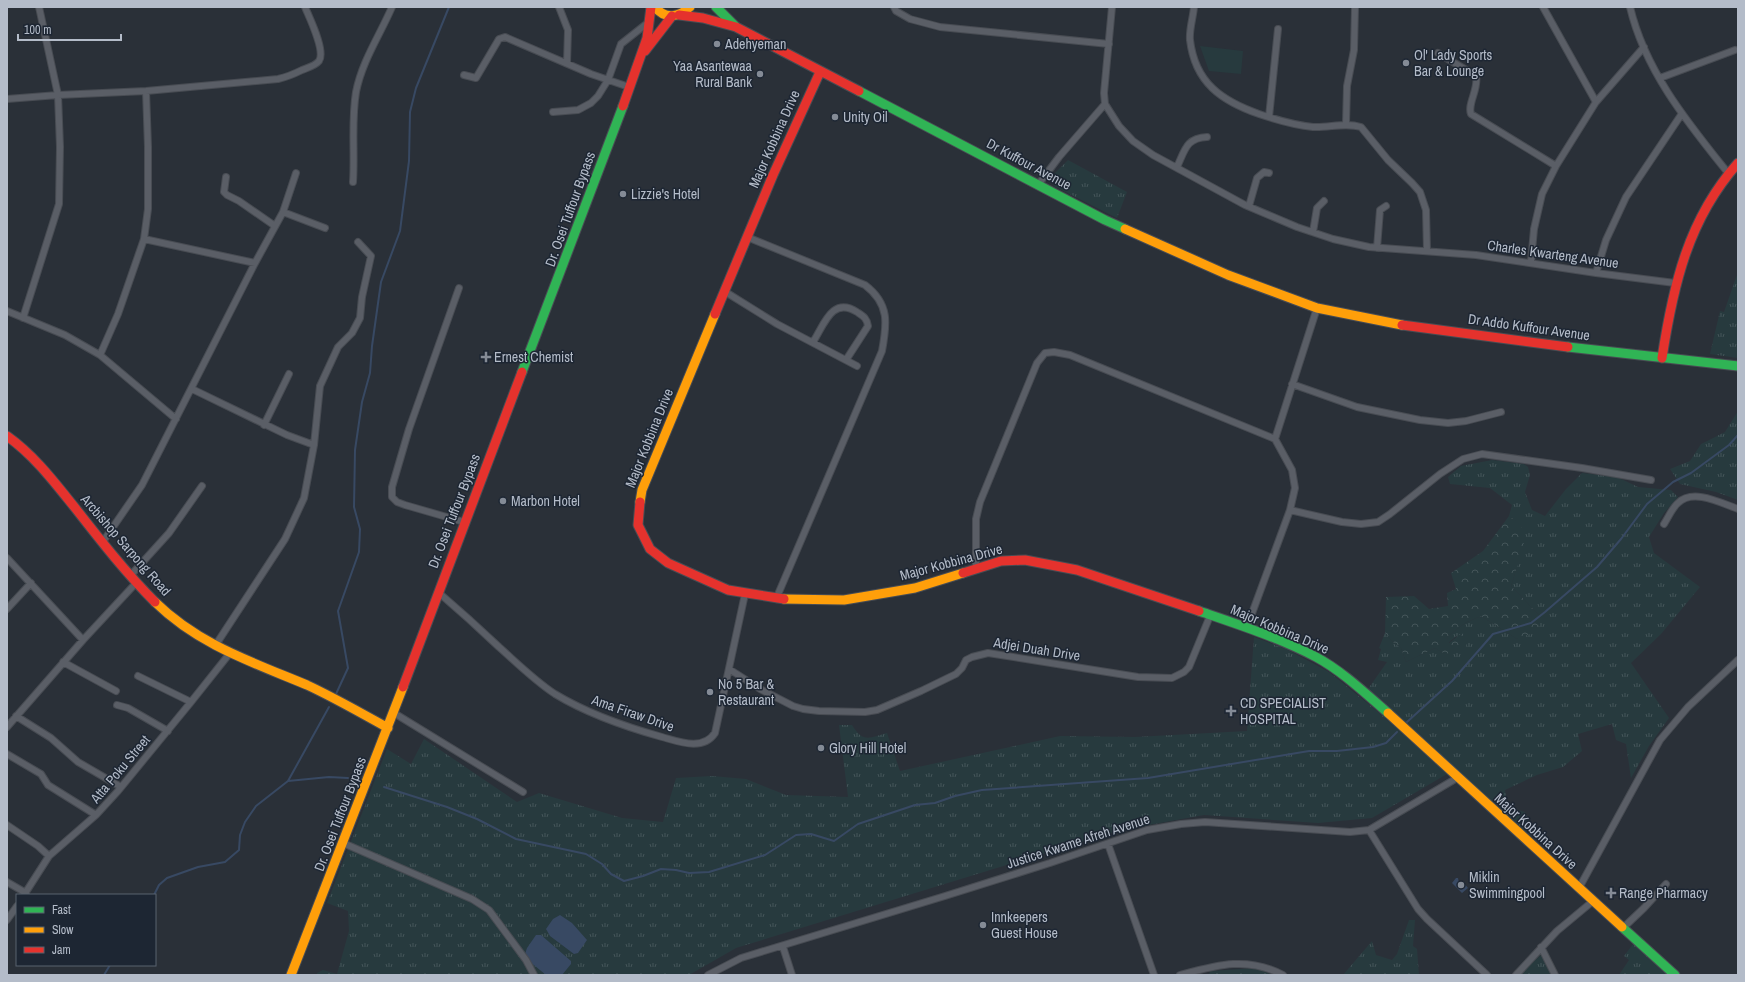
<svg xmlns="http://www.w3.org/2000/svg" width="1745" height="982" viewBox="0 0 1745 982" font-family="'Archivo Narrow',sans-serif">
<defs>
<pattern id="grass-tufts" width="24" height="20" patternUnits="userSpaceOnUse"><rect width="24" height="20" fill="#273a3e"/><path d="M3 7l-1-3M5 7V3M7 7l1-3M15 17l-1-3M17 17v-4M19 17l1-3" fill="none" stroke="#445559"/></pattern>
<pattern id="forest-crowns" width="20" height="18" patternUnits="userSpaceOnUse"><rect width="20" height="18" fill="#273a3e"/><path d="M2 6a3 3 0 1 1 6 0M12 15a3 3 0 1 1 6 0" fill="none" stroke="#445559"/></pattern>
</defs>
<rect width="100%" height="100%" fill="#2a3038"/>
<!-- grass -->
<path fill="url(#grass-tufts)" d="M1068,160L1127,192L1117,218L1054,186V174Z
M1738,272V358L1710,354L1720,311L1724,312Z
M1738,411V500L1716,492L1680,484L1670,469L1690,461L1701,444L1725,432Z
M1492,460L1524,464L1528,467L1530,475L1525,492L1532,510L1545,516L1566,489L1582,473L1617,477L1638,487L1671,490L1678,497L1664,513L1649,537L1654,553L1700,587L1661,634L1631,663L1669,718L1649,746L1631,778L1626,744L1616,740L1612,724L1578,734L1582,751L1563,767L1537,775L1505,790L1508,807L1525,812L1533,829L1531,836L1368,689L1387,662L1378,660L1381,649L1379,648L1385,633L1393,642L1401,648L1406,662L1435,648L1445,654L1458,635L1448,643L1447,637L1465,623L1481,616L1517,639L1540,616L1511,586L1516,570L1521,525L1509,516L1512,505L1490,488L1450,484L1448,477L1461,466Z
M1254,637L1286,649L1329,672L1377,711L1447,774L1372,818L1318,823L1204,815L1121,830L736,948L689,975H317V973L323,970L337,974L349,931L348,911L327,903L387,749L411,764L424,739L517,802L539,793L622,818L663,822L676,778L712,776L746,779L786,795L848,797L839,725H852C863,743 869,738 887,733L900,771L1060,736L1135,737L1247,731Z
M1409,920H1415L1413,946L1417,949L1419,975H1343L1372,941L1376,955L1392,960L1397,954Z
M1633,944L1669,975H1619L1629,960L1624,956Z
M1541,955L1551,975H1519L1521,973Z
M1258,968L1272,975H1209L1210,971Z"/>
<!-- forest -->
<path fill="url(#forest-crowns)" d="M1509,516L1521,524L1524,546L1511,586L1540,616L1538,631L1517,639L1481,616L1465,623L1447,637L1449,643L1462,633L1467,637L1466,649L1445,654L1435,648L1406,662L1401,648L1393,642L1385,633L1386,597L1414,596L1429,609L1448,606L1447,593L1456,589L1451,573L1483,551Z"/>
<!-- pitch -->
<path fill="#273a3e" d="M1200,46L1243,51L1241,74L1209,71Z"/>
<!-- water -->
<path fill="#384963" d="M1456,878H1458L1459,883H1464L1468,888L1462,893L1452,883Z
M560,915L572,923L587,940L578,953L574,954L550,936L546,929L553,919Z
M536,935H541L571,961V964L562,975H546L529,961L525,954L527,948Z"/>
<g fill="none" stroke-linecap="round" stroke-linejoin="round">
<!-- stream -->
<path stroke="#384963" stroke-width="2" d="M336,694L348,668L338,611L359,552L360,529L354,507L355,450L362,402L370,373L372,346L381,282L400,231L409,161L410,112L416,88L449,7
M1407,722L1452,681L1493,634L1531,623L1545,612L1597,567L1621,539L1647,504L1673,482L1691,473L1729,445L1738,435
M288,781L329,777L348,778
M384,787L447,807L477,819L516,839L586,854L602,864L611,874L624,881L643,876L661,869L676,870L689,873L709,872L765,855L796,835L811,834L834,841L858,824L915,805L935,803L955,796L982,790L1148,778L1309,751H1337L1373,747L1386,743L1397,732
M154,895L159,885L167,878L198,867L225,862L239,850L240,835L245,822L256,806L288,781L329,707
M104,975L110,965"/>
<!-- street casing -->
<g stroke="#484c53" stroke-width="8">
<path id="street" d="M559,7L568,30L567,63
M894,7L896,11L910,19L940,27L1109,44
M1112,7L1104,93L1105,104L1119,126L1133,141L1153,155L1245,205L1297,227L1333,239L1369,247L1476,255L1596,273L1675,283
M1194,7C1193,18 1189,30 1190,40C1195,83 1222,101 1259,114C1277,120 1294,125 1313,127C1329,128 1345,122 1361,127L1388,160L1412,183L1420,192L1426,210L1427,251
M1543,7L1596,102
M1630,7C1645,71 1688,123 1728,173
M1438,53L1476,76C1479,89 1467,104 1471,114L1556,166
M464,75L476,78L499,39L505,37L591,74L629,87
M1660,78L1735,50
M7,99L58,95L146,91L278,79C287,77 294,74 302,70C307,68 315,66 319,61C326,51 309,17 305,7
M553,112L578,110L591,103L598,96L608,80L621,44L645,25
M1269,117L1278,29
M1346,124L1347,86L1354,50L1355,7
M1177,167C1185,150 1186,138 1207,137
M226,177L224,192L227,195L239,201L275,226
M353,182C355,152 351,122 356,92C362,61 380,35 392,7
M1038,185L1059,157L1105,104
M1249,206L1257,178L1264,172L1269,173
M283,212L325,228
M1313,232L1317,208L1324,201
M747,237L865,285C890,304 887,324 882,351L776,599
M144,239L255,263
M1377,248L1380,210L1386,206
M1531,262L1534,229L1542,194L1556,166L1596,102L1644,47
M1596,273L1606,240L1626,197L1681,115
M459,288L409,429L392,487V497L397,502L405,505L464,522
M724,291L777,324L857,366
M7,311L65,335L100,355L176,419
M23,318L59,204L60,147L58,95L39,7
M813,342C824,325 832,296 857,312C863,316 867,318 868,326L846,360
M100,355L118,314L144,239L148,209V147L146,91
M1292,384L1357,407L1420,420L1448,423L1466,421L1501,412
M192,389L287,435L314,445
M264,425L289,374
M1290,510L1342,522L1361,524L1378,522L1390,514L1440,474L1463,459L1482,454L1582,468L1651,480
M1664,524C1668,518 1672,508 1678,503C1693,488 1721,503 1738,509
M102,543L142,485L255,263L283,212L296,173
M7,558L83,640
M976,570V519L980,502L1037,363L1045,353L1054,352L1070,355L1275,439
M130,576L169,533L202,486
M438,592C459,610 479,628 499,647C517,663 535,681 555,694C588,714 626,727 662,737C680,742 703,751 715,733L745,594
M7,609L31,583
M1247,627L1290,510L1295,488L1292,470L1275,439L1317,308
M215,646L285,539L304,498L314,445L320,386L338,347L352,333L360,318L362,297L371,256L358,242
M63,662L116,691
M729,669L760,689L793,706L803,709L819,711L865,712L877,710L921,691L956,674L962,668L966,660L972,657L988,653L1138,677L1172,678L1184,672L1189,667L1210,616
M138,676L191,702
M117,705L128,708L168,731
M394,713L523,792
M16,716L51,738L78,762L121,787
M7,727L83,640L136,583
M7,754L41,774L48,785L96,815
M7,825L38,846L49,856
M1369,830L1418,909L1427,919L1487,975
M343,843L472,899L489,910L526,960L534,975
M1108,844L1154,975
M7,882L26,893
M1579,888L1660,740L1688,707L1738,660
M24,895L49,856L96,815L118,791L191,702L230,653
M7,920L17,906
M1624,927L1644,908L1666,884
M783,947L792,975
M1541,947L1555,975
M708,975L741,958L945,896L1050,863L1147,830L1181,824L1205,822L1350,832L1369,830L1457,778
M1180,975C1217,965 1247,956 1283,975
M1516,975L1557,931L1593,901"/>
</g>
<!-- fast casing -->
<g stroke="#484c53" stroke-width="11">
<path id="fast" d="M716,7L735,26
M859,91L1105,220L1125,229
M1568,347L1738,366
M522,372L623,106
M1199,611C1237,624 1280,638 1316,657C1342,671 1365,693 1388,713
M1622,927L1675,975"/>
</g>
<!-- slow casing -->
<g stroke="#484c53" stroke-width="11">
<path id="slow" d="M655,7C665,20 679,17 690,7
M1125,229L1228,275L1317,308L1402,325
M640,502L642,490L715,314
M784,599L844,600L915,588L963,573
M155,602C199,645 252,662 307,685C335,698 361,713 388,728
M1388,713L1622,927
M291,975L403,687"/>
</g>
<!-- jam casing -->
<g stroke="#484c53" stroke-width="11">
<path id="jam" d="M679,15L703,18L736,27L859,91
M645,51L672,16
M623,106L647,38L651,7
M715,314L773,175L820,72
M1402,325L1568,347
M1662,358C1673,286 1688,219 1738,163
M7,436C35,456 55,483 76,509C101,541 126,573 155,602
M640,502L638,525L650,549L668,563L728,590L784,599
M963,573L1001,561L1025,560L1077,570L1199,611
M403,687L522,372"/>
</g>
<!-- street -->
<use href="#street" stroke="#5a5e66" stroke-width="6"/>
<!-- fast -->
<use href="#fast" stroke="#30b455" stroke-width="9"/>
<!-- slow -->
<use href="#slow" stroke="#ff9f0a" stroke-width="9"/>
<!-- jam -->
<use href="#jam" stroke="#e5322d" stroke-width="9"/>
</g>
<!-- markers -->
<g fill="#848b96" stroke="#1d2633" stroke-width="1.5">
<circle cx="717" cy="44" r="4"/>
<circle cx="1406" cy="63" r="4"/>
<circle cx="760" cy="74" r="4"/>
<circle cx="835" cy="117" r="4"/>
<circle cx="623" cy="194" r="4"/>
<path d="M484 351h4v4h4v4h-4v4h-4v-4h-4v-4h4z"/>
<circle cx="503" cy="501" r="4"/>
<circle cx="710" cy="692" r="4"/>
<path d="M1229 705h4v4h4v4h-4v4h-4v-4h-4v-4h4z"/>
<circle cx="821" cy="748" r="4"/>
<circle cx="1461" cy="885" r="4"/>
<path d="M1609 887h4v4h4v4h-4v4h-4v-4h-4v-4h4z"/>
<circle cx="983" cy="925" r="4"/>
</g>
<g text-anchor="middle" stroke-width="3" stroke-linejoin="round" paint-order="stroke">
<!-- poi labels -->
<g font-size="14" fill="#b4bcc9" stroke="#1d2633" text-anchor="start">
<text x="725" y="49">Adehyeman</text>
<text x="1414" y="60">Ol' Lady Sports<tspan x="1414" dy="16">Bar &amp; Lounge</tspan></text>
<text x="752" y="71" text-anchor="end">Yaa Asantewaa<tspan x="752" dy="16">Rural Bank</tspan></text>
<text x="843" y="122">Unity Oil</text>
<text x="631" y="199">Lizzie's Hotel</text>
<text x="494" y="362">Ernest Chemist</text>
<text x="511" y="506">Marbon Hotel</text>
<text x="718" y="689">No 5 Bar &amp;<tspan x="718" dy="16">Restaurant</tspan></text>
<text x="1240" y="708">CD SPECIALIST<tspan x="1240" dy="16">HOSPITAL</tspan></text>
<text x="829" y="753">Glory Hill Hotel</text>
<text x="1469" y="882">Miklin<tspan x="1469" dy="16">Swimmingpool</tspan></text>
<text x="1619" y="898">Range Pharmacy</text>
<text x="991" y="922">Innkeepers<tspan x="991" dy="16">Guest House</tspan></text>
</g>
<!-- street labels -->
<g font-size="14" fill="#b4bcc9" stroke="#1d2633">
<text transform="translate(774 139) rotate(-66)" y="5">Major Kobbina Drive</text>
<text transform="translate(1029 164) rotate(28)" y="5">Dr Kuffour Avenue</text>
<text transform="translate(570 209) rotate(-70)" y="5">Dr. Osei Tuffour Bypass</text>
<text transform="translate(1553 254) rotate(8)" y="5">Charles Kwarteng Avenue</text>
<text transform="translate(1529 327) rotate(8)" y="5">Dr Addo Kuffour Avenue</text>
<text transform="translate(649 438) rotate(-68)" y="5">Major Kobbina Drive</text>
<text transform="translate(454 511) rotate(-69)" y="5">Dr. Osei Tuffour Bypass</text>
<text transform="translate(126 545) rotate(49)" y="5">Arcbishop Sarpong Road</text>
<text transform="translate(951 562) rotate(-15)" y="5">Major Kobbina Drive</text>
<text transform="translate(1280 629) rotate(23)" y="5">Major Kobbina Drive</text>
<text transform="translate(1037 649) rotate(9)" y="5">Adjei Duah Drive</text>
<text transform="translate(633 713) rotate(19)" y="5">Ama Firaw Drive</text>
<text transform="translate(120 769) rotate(-50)" y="5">Atta Poku Street</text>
<text transform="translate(340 814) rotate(-69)" y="5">Dr. Osei Tuffour Bypass</text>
<text transform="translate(1536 831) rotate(42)" y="5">Major Kobbina Drive</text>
<text transform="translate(1078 841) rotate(-18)" y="5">Justice Kwame Afreh Avenue</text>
</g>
</g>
<!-- border -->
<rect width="1745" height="982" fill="none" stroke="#b4bcc9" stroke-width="16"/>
<!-- legend -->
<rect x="16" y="894" width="140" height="72" fill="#1d2633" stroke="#59626f"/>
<rect x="24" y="907" width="20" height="6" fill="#30b455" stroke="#59626f"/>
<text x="52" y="914" font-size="12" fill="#b4bcc9">Fast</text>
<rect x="24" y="927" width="20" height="6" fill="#ff9f0a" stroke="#59626f"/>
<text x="52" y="934" font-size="12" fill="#b4bcc9">Slow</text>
<rect x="24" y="947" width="20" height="6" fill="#e5322d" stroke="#59626f"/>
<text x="52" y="954" font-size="12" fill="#b4bcc9">Jam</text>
<!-- scale -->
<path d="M18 34v6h103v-6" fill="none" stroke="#b4bcc9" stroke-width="2"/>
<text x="24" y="34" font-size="12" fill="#b4bcc9" stroke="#1d2633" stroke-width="3" paint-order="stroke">100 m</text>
</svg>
